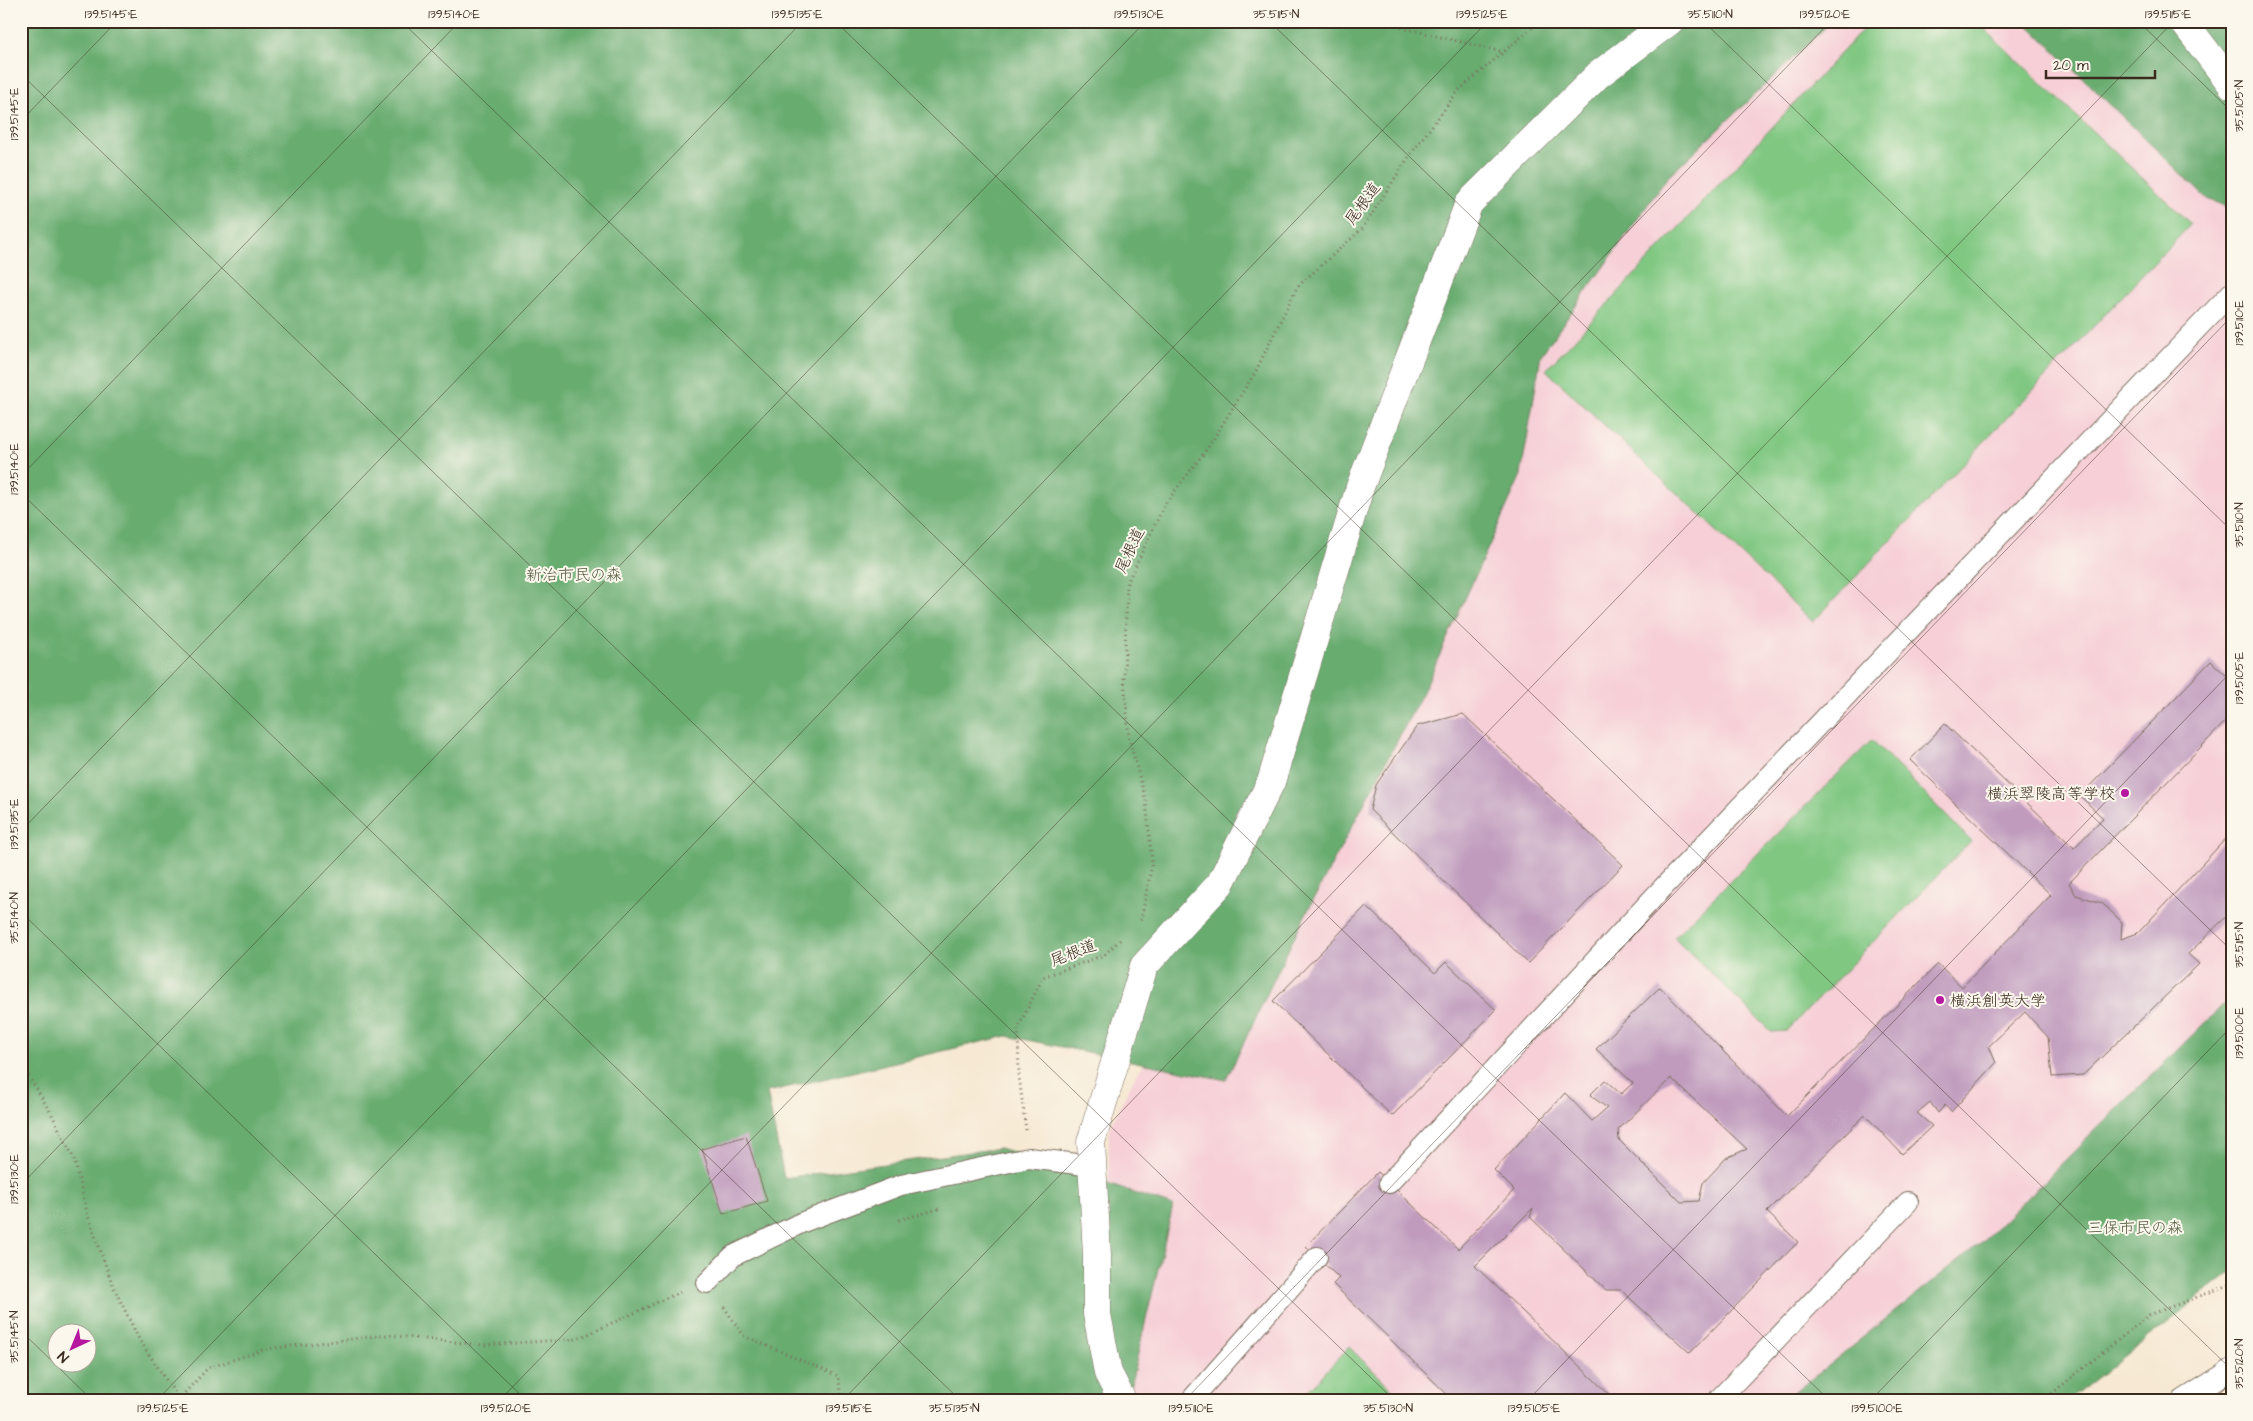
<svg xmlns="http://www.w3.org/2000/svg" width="2253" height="1421" viewBox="0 0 2253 1421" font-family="'Architects Daughter','Klee One',sans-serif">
<rect width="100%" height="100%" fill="#fbf7ec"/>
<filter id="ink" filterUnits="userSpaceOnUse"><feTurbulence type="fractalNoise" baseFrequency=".02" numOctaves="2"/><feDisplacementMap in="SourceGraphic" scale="10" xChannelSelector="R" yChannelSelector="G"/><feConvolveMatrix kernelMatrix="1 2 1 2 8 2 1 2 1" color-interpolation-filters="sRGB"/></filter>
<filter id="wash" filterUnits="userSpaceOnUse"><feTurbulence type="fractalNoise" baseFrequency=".0096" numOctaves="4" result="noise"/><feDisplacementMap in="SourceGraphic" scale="20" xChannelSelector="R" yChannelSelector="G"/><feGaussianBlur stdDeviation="1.12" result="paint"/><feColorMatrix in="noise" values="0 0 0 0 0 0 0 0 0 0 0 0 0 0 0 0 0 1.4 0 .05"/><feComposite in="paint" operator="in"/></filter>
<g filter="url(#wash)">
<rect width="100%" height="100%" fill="#f6e8d2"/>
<!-- built -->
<path fill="#f6cfd7" d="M1707,21H2161L2232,112V1251L2025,1400H1132L1109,1241V1129L1136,1074L1256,925L1355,615Z"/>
<!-- green -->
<path fill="#80c782" stroke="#5e7850" d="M1871,21H1976L2191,224L1813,622L1546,370Z
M1872,740L1971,841L1787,1031L1771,1032L1674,937Z
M1349,1347L1393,1390L1383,1400H1299Z"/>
<!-- forest -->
<path fill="#68ac70" stroke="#526b47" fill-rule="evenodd" d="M21,21H1832L1666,179L1541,355L1521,475L1423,692L1299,927L1226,1080L1007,1036L767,1092L784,1178L1000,1148L1173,1206L1127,1400H21ZM58,1334H88V1364H58Z
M2024,21H2232V209L2207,199Z
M2232,996V1272L2069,1400H1785L1985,1239Z"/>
<g id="blocks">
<!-- building -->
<path fill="#c09bbe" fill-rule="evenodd" d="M2211,661L2232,681V715L2069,883L2076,895L2102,903L2122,922L2121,939L2138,933L2232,832V911L2188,954L2199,964L2083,1075L2052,1077L2048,1037L2025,1012L1989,1046L1996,1063L1951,1112L1945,1105L1938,1113L1930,1102L1917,1113L1932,1126L1902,1154L1865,1115L1767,1212L1798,1242L1690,1353L1621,1290H1606L1530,1217L1533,1208L1475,1266L1615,1400H1453L1333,1284L1339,1278L1306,1246L1378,1172L1458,1249L1514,1190L1494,1170L1565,1093L1592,1121L1607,1108L1590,1095L1605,1080L1621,1094L1633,1083L1596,1049L1660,987L1787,1116L1938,964L1962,987L2051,895L1910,760L1945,724L2074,848L2103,818L2080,796ZM1671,1078L1747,1149L1726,1158L1703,1183L1699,1201L1681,1202L1619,1140L1618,1130Z
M1463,714L1623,865L1528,963L1370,810L1376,785L1417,726Z
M1366,906L1435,973L1446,962L1496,1010L1392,1116L1273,1001Z
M746,1136L767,1201L723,1214L702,1149Z"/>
</g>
</g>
<g filter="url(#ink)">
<use href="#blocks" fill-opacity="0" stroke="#7c6c5d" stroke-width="1"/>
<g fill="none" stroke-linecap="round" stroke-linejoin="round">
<!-- service casing -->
<g stroke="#7c6c5d" stroke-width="22">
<path id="service" d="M1389,1183L1654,897L2232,292
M707,1283L733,1256L803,1222L901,1185L1029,1158L1093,1166
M1191,1400L1317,1257
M1718,1400L1908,1202
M2183,1400L2232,1369"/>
</g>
<!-- tertiary casing -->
<g stroke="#7c6c5d" stroke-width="29">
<path id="tertiary" d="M2183,21L2232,85
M1122,1400L1108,1373L1097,1314V1255L1091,1142L1144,966L1220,884L1271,782L1360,487L1469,203L1598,75L1670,21"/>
</g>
<!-- path -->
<path stroke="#7c6c5d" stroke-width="3" stroke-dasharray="1 4" stroke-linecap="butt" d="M1394,21L1403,28L1503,52
M1141,920L1152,864L1146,801L1129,738L1124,678L1127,583L1165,504L1209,446L1256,371L1297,287L1362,229L1410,155L1459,90L1540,21
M21,1063L52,1115L74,1159L88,1216L113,1286L140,1341L179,1399
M1026,1130L1019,1077L1018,1028L1043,977L1104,955L1120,940
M899,1220L939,1209
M724,1307L744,1336L838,1376L842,1400
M178,1400L208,1368L266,1349L387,1335L483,1345L577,1339L680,1292
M2044,1400L2149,1315L2232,1284"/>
<!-- service -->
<use href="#service" stroke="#fff" stroke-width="20"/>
<!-- tertiary -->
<use href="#tertiary" stroke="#fff" stroke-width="28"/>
</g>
</g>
<!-- ticks -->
<path fill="none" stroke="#3b2a1e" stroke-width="1" stroke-opacity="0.45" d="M401,21L1829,1400M835,21L2232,1370M1269,21L2232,951M1703,21L2232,531M2138,21L2232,112M21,74L1394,1400M21,121L117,21M21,476L460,21M21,493L960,1400M21,831L803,21M21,912L526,1400M21,1185L1146,21M21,1331L92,1400M157,1400L1488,21M500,1400L1831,21M843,1400L2174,21M1185,1400L2232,316M1528,1400L2232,671M1871,1400L2232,1026M2214,1400L2232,1381"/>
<!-- markers -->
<g fill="#b5179e" stroke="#fbf7ec" stroke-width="2">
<circle cx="2125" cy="793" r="5"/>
<circle cx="1940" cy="1000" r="5"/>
</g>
<g text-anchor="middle" stroke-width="4" stroke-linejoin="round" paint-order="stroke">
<!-- street labels -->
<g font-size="16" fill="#3b2a1e" stroke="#fbf7ec">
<text transform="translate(1362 203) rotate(-54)" y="6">尾根道</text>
<text transform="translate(1129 550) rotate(-65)" y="6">尾根道</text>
<text transform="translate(1073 952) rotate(-21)" y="6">尾根道</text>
</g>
<!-- park labels -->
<g font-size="16" fill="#50593c" stroke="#fbf7ec">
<text x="574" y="580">新治市民の森</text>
<text x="2135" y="1233">三保市民の森</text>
</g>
<!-- poi labels -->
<g font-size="16" fill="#3b2a1e" stroke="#fbf7ec" text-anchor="end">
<text x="2115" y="799">横浜翠陵高等学校</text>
<text x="1950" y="1006" text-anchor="start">横浜創英大学</text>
</g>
</g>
<!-- margin -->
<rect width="2253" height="1421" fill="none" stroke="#fbf7ec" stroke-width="55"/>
<!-- north arrow -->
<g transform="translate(72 1348) rotate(224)"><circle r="24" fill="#fbf7ec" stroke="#aea59a"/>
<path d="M0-4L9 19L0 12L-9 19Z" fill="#b5179e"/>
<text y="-8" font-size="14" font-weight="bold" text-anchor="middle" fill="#3b2a1e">N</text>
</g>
<!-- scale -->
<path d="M2046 70v8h109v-8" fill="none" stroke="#3b2a1e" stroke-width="2.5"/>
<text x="2053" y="70" font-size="15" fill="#3b2a1e" stroke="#fbf7ec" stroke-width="4" paint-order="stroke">20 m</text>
<rect x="28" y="28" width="2198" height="1366" fill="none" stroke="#3b2a1e" stroke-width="2"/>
<g font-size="12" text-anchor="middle" fill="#3b2a1e">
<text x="111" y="18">139.5145°E</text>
<text x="454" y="18">139.5140°E</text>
<text x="797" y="18">139.5135°E</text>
<text x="1139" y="18">139.5130°E</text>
<text x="1276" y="18">35.5115°N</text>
<text x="1482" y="18">139.5125°E</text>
<text x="1710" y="18">35.5110°N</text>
<text x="1825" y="18">139.5120°E</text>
<text x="2168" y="18">139.5115°E</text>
<text transform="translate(2239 106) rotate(-90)" y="4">35.5105°N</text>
<text transform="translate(14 114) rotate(-90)" y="4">139.5145°E</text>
<text transform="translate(2239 323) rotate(-90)" y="4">139.5110°E</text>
<text transform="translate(14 469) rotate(-90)" y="4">139.5140°E</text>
<text transform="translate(2239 525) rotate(-90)" y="4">35.5110°N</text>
<text transform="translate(2239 678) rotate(-90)" y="4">139.5105°E</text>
<text transform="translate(14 824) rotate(-90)" y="4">139.5135°E</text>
<text transform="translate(14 918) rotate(-90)" y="4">35.5140°N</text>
<text transform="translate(2239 945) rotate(-90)" y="4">35.5115°N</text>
<text transform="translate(2239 1033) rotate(-90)" y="4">139.5100°E</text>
<text transform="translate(14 1179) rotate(-90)" y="4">139.5130°E</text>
<text transform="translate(14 1337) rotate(-90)" y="4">35.5145°N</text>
<text transform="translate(2239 1364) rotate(-90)" y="4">35.5120°N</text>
<text x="163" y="1412">139.5125°E</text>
<text x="506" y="1412">139.5120°E</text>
<text x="849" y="1412">139.5115°E</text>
<text x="954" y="1412">35.5135°N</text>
<text x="1191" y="1412">139.5110°E</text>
<text x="1388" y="1412">35.5130°N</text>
<text x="1534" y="1412">139.5105°E</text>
<text x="1877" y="1412">139.5100°E</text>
</g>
</svg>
